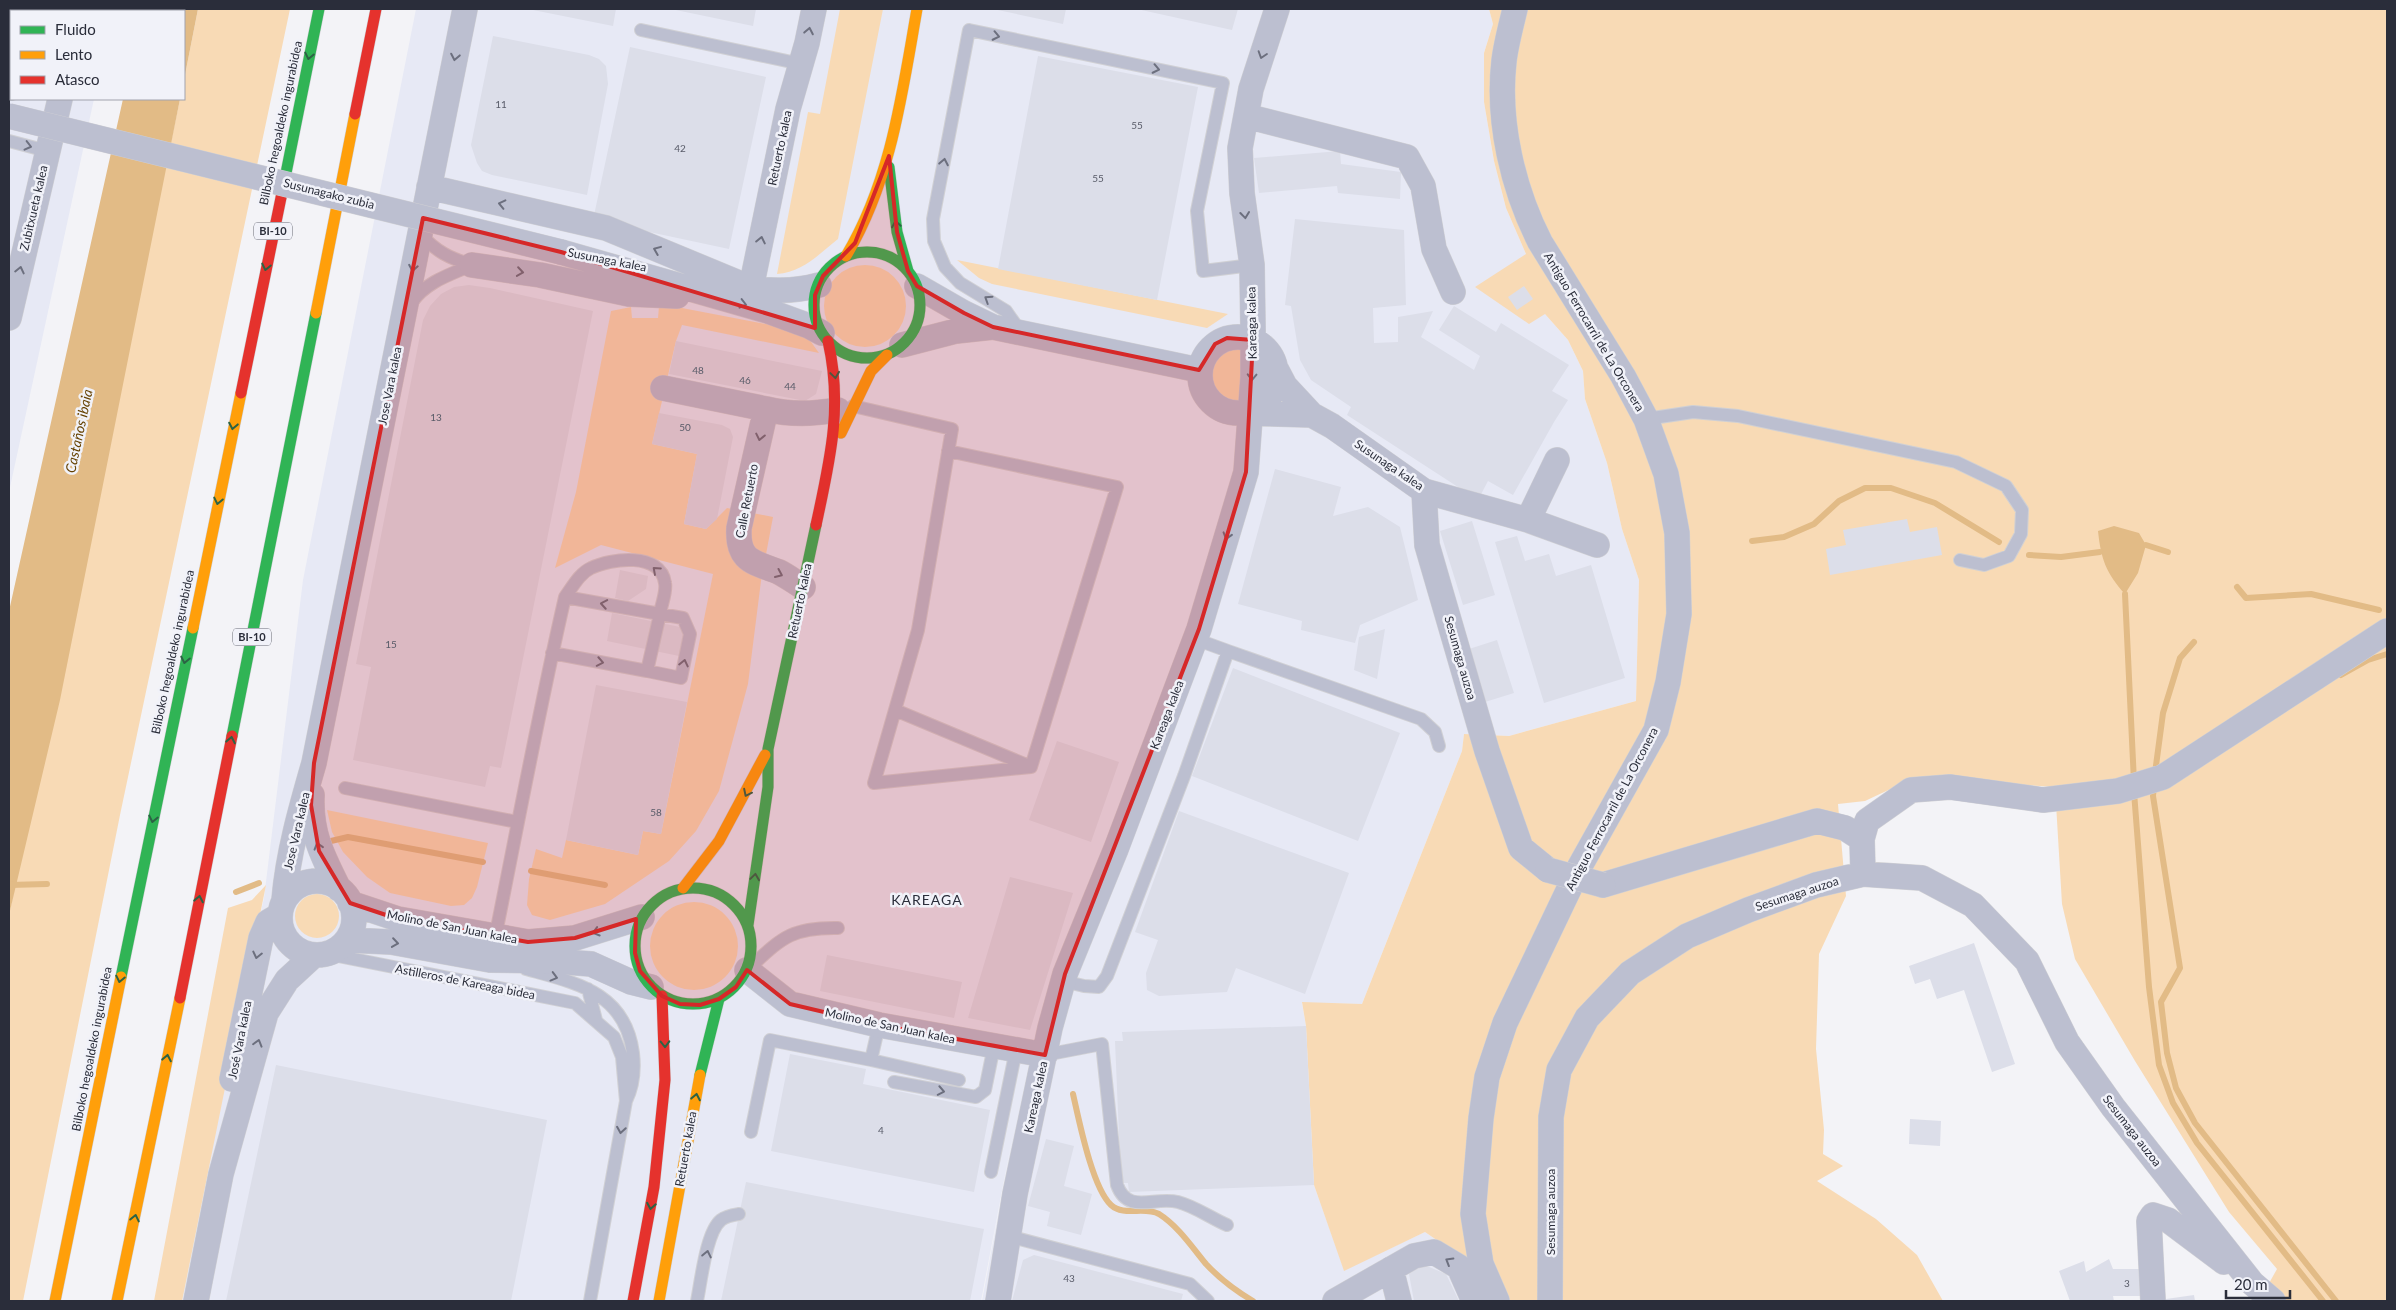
<svg xmlns="http://www.w3.org/2000/svg" width="2396" height="1310" viewBox="0 0 2396 1310" font-family="Lato,sans-serif">
<rect width="100%" height="100%" fill="#f3f3f7"/>
<!-- built -->
<path fill="#e7e9f5" d="M9,9H114V11H11V99H94L9,492Z
M416,9H1489L1493,24L1484,53V102L1494,161L1506,208L1526,254L1545,314L1568,340L1583,371L1585,399L1607,463L1622,529L1639,580L1636,701L1509,736L1464,734L1462,751L1362,1004L1302,1003L1306,1026L1314,1185L1344,1270L1425,1232L1470,1263L1483,1301H982L1015,1123L981,1301H174L264,898L303,580Z"/>
<!-- green -->
<path fill="#f8dab5" d="M198,9H290L120,815L23,1301H9V915L180,99H184V80Z
M840,9H883L838,239C819,254 803,272 777,274L808,112L820,114Z
M1489,9H2387V1301H2259L2277,1269L2229,1212L2135,1061L2075,959L2062,904L2055,787L1996,783L1899,785L1865,801L1838,804L1846,896L1819,954L1816,1049L1824,1130L1823,1154L1843,1166L1817,1181L1876,1219L1917,1255L1943,1301H1483L1470,1263L1425,1232L1344,1271L1314,1185L1306,1026L1302,1002L1362,1004L1462,751L1464,734L1509,736L1636,701L1639,580L1622,529L1607,463L1585,399L1583,371L1568,340L1545,314L1529,324L1475,287L1526,254L1506,208L1494,161L1484,102V53L1493,24Z
M957,260L1228,314L1207,328L992,284L979,278Z
M824 306a41 41 0 1 1 82 0a41 41 0 1 1-82 0Z
M659,306L682,308L797,330L809,339L819,353L682,325L676,341L652,444L697,454L684,524L706,529L727,508L773,517L761,581L748,684L719,791L696,831L669,861L605,904L550,920L532,915L527,905L529,879L536,849L562,858L566,840L638,855L643,831L661,834L713,574L601,545L555,568L576,492L611,311L631,307L632,318H658Z
M1233,347L1245,351L1246,404C1240,403 1231,404 1226,401C1208,393 1205,361 1222,350C1225,348 1230,348 1233,347Z
M327,810L488,843L477,887L472,898L464,905L451,906L390,893L367,877L343,852L332,832Z
M266,885L182,1301H154L228,908L252,900Z
M295 916a22 22 0 1 1 44 0a22 22 0 1 1-44 0Z
M650 946a44 44 0 1 1 88 0a44 44 0 1 1-88 0Z"/>
<!-- water -->
<path fill="#e2bb86" d="M143,9H198L184,80V11H143Z
M123,99H180L60,700L9,915V611Z
M2114,526L2139,533L2146,545L2138,573L2125,594C2106,573 2101,559 2098,531Z"/>
<g fill="none" stroke-linecap="round" stroke-linejoin="round">
<!-- stream -->
<path stroke="#e2bb86" stroke-width="6" d="M1752,541L1784,537L1814,524L1839,501L1865,488H1891L1935,503L1999,542
M2146,545L2168,552
M2029,555L2061,557L2100,552
M2237,587L2246,598L2311,594L2379,610
M2125,594L2134,782
M2341,675L2368,660L2387,654
M2155,773L2163,713L2180,658L2194,642
M2154,785L2153,796L2180,968L2161,1002L2167,1053L2176,1088L2195,1123L2336,1301
M2134,792L2149,987L2159,1065L2173,1103L2197,1143L2323,1301
M331,841L348,837L483,862
M531,871L605,885
M9,885L47,884
M236,892L259,883
M1073,1094C1079,1120 1092,1187 1111,1205C1124,1217 1144,1206 1159,1214C1178,1226 1192,1247 1206,1264C1220,1279 1236,1291 1253,1301"/>
</g>
<!-- building -->
<path fill="#dcdee9" d="M9,9H49V11H11V25L9,24Z
M528,9H616L613,26Z
M671,9H756L753,26Z
M993,9H1066L1063,24Z
M1137,9H1238L1232,30Z
M493,36L589,55L599,59L606,66L608,84L587,195L492,175L482,171L477,163L471,145Z
M630,47L766,77L729,249L593,220Z
M1038,56L1198,87L1157,300L998,269Z
M1340,151L1341,164L1401,172L1400,199L1338,193L1337,186L1259,193L1254,158Z
M1295,219L1404,230L1406,305L1373,308L1374,343L1398,342V317L1433,311L1421,337L1474,370L1480,356L1439,330L1454,306L1496,332L1501,323L1569,365L1552,391L1568,400L1554,422L1513,495L1488,481L1478,500L1347,415L1351,407L1311,380L1300,360L1291,306L1285,305Z
M469,285L490,288L593,311L501,768L490,766L485,787L353,760L371,667L356,664L423,320L430,306L441,294L454,287Z
M1524,286L1533,299L1517,310L1508,297Z
M676,341L822,371L816,394L805,401L669,374Z
M659,413L722,425L730,429L733,437L717,519L706,529L684,524L697,454L652,444Z
M1275,469L1341,487L1333,516L1368,507L1400,527L1418,600L1360,625L1355,643L1301,630L1302,621L1238,604Z
M1907,519L1910,532L1937,527L1942,555L1830,575L1826,549L1846,545L1843,530Z
M1472,521L1495,595L1463,605L1440,531Z
M1517,536L1525,561L1549,554L1556,576L1591,565L1625,678L1544,703L1495,542Z
M620,570L648,576L646,589L628,601L615,598Z
M612,613L685,628L679,656L607,641Z
M1385,629L1377,679L1354,670L1359,637Z
M1497,640L1514,693L1485,702L1469,649Z
M1233,668L1400,733L1358,841L1192,776Z
M596,685L687,702L661,834L643,831L638,855L566,840Z
M1057,741L1119,762L1091,842L1029,820Z
M1179,811L1349,873L1305,994L1236,968L1227,992L1159,996L1147,990L1146,973L1158,940L1135,932Z
M1010,877L1073,893L1030,1030L968,1018Z
M1974,943L2015,1064L1992,1072L1964,990L1937,999L1930,979L1915,984L1909,966Z
M827,955L962,982L954,1018L820,991Z
M1306,1026L1314,1185L1129,1192L1128,1183H1121L1115,1041H1123L1122,1032Z
M790,1054L866,1069L863,1084L990,1110L974,1192L771,1151Z
M276,1065L547,1120L511,1301H226Z
M1910,1119L1941,1121L1940,1146L1909,1144Z
M1046,1139L1074,1146L1064,1186L1092,1194L1081,1235L1047,1226L1050,1212L1028,1206Z
M746,1182L984,1229L970,1301H721Z
M1034,1255L1183,1294L1181,1301H1012L1023,1260Z
M2109,1259L2113,1269H2142V1296H2113L2114,1301H2070L2059,1271L2084,1261L2086,1272Z
M1422,1264L1446,1274L1459,1301H1414L1409,1274Z
M2194,1295L2195,1301H2160L2159,1300Z"/>
<g fill="none" stroke-linecap="round" stroke-linejoin="round">
<!-- lane casing -->
<g stroke="#d0d0d4" stroke-width="14">
<path id="lane" d="M641,30L801,64
M9,141L47,151
M420,234C437,252 449,258 472,265
M412,302C426,282 449,275 472,265
M1020,331L1006,311L960,283L945,267L934,241L933,219L969,30L1223,83L1197,211L1203,271L1252,265
M853,406L952,429L918,630L874,783L1031,767L1117,487L948,451
M1646,419L1693,412L1738,416L1956,462L2006,486L2022,510L2021,534L2009,556L1984,565L1960,560
M565,597C573,586 580,573 591,568C611,558 661,552 665,583C667,592 661,605 660,614L683,618L690,634L681,678L647,671
M1228,651L1421,719L1435,732L1439,746
M895,710L1029,766
M345,788L517,822
M495,938C518,824 539,710 565,597L660,614L647,671L552,653
M328,954L575,1003L614,1037L622,1057L626,1101
M526,969C576,983 625,992 633,1053C635,1070 634,1085 626,1101L590,1301
M747,970C781,939 790,927 838,928
M1063,981L1084,986L1099,987L1107,976L1184,776L1228,651L1195,639
M588,989L596,1020
M1045,1055L1102,1044L1117,1185C1128,1215 1154,1196 1178,1202C1194,1206 1211,1218 1227,1225
M871,1060L959,1080
M894,1082L976,1097L985,1090L994,1046
M751,1132L770,1040L871,1060L879,1025
M991,1172L1016,1050
M1008,1236L1190,1284L1208,1301
M697,1301C701,1282 706,1232 721,1220C726,1216 733,1215 739,1214"/>
</g>
<!-- street casing -->
<g stroke="#d0d0d4" stroke-width="26">
<path id="street" d="M78,11L79,9
M9,88H11
M1246,116L1407,157L1423,186L1434,249L1453,292
M429,187L606,228L751,288L788,109L807,43L814,9
M561,252L768,311L809,326L822,333
M472,265L540,275L629,294L677,296
M736,285C765,291 790,293 819,285
M917,286L964,313L993,327L1199,370
M9,318L60,99
M1200 375a38 38 0 1 1 76 0a38 38 0 1 1-76 0Z
M902,345L956,331L993,327
M663,388L766,409
M1250,413L1312,415L1285,386L1275,367
M1312,415L1332,426L1424,491L1528,520L1557,460
M1424,491L1427,545L1487,751L1521,848L1548,870
M1528,520L1597,545
M803,587C795,582 787,576 779,572C753,562 737,561 739,528L766,409C791,415 812,414 838,410
M312,795C310,833 323,857 339,889
M1863,874L1862,839L1867,821L1911,790L1950,787L2043,800L2118,791L2163,777L2387,631
M280 918a37 37 0 1 1 74 0a37 37 0 1 1-74 0Z
M1603,885L1817,821L1845,828L1862,839
M284,900C288,853 301,808 314,763L465,9
M350,903L398,919L528,942L575,938L642,917
M347,940L391,942L490,960L554,961L591,964L631,982L651,987
M747,970L790,1004L879,1025L1045,1055
M232,1079L261,938L268,922L280,915
M1391,1269L1399,1301
M196,1301L221,1174L266,1013L287,980L313,956
M998,1301L1015,1194L1050,1028L1065,974L1116,849L1199,629L1246,472L1253,377V330L1252,265L1242,193L1240,148L1251,89L1277,9
M1335,1301L1414,1256L1434,1252L1459,1267L1474,1301
M1497,1301L1481,1264L1473,1214L1481,1118L1487,1077L1505,1023L1580,866L1656,730L1668,682L1679,614L1677,533L1666,474L1646,419L1623,376L1540,242C1513,189 1497,122 1504,61C1506,44 1511,26 1515,9
M1550,1301L1551,1117L1559,1070L1587,1018L1630,973L1687,936L1748,910L1816,885L1863,874L1922,878L1973,905L2027,961L2067,1042L2113,1107L2252,1283L2273,1301
M2153,1301L2149,1221L2153,1215L2168,1220L2224,1262"/>
</g>
<!-- fast casing -->
<g stroke="#d0d0d4" stroke-width="12">
<path id="fast" d="M889,167L897,232L908,271
M284,183L319,9
M814 305a53 53 0 1 1 106 0a53 53 0 1 1-106 0Z
M232,736L316,313
M635 946a58 58 0 1 1 116 0a58 58 0 1 1-116 0Z
M748,925L768,787V749L816,525
M121,977L193,628
M700,1075L719,999"/>
</g>
<!-- slow casing -->
<g stroke="#d0d0d4" stroke-width="12">
<path id="slow" d="M846,256C891,181 902,94 917,9
M316,313L355,114
M841,433L871,371L887,355
M193,628L241,393
M683,888L719,841L765,755
M55,1301L121,977
M117,1301L180,998
M659,1301L700,1075"/>
</g>
<!-- jam casing -->
<g stroke="#d0d0d4" stroke-width="12">
<path id="jam" d="M355,114L376,9
M241,393L284,183
M816,525C830,460 843,407 828,341
M180,998L232,736
M633,1301L654,1187L665,1080L662,996"/>
</g>
<!-- lane -->
<use href="#lane" stroke="#bcbfd0" stroke-width="12"/>
<!-- street -->
<use href="#street" stroke="#bcbfd0" stroke-width="25"/>
<!-- fast -->
<use href="#fast" stroke="#30b455" stroke-width="11"/>
<!-- slow -->
<use href="#slow" stroke="#ff9f0a" stroke-width="11"/>
<!-- jam -->
<use href="#jam" stroke="#e5322d" stroke-width="11"/>
<!-- street-bridge casing -->
<g stroke="#d0d0d4" stroke-width="26" stroke-linecap="butt">
<path id="street-bridge" d="M9,116L561,252
M1548,870L1603,885"/>
</g>
<!-- street-bridge -->
<use href="#street-bridge" stroke="#bcbfd0" stroke-width="25"/>
</g>
<!-- one-way arrows -->
<defs><path id="oneway-chevron" d="M-2-3.5L2.5 0L-2 3.5" fill="none" stroke-width="1.6" stroke-linecap="round" stroke-linejoin="round" transform="scale(1.25)"/></defs>
<g stroke="#6c6f7e">
<use href="#oneway-chevron" transform="translate(809 31) rotate(-79)"/>
<use href="#oneway-chevron" transform="translate(996 36) rotate(12)"/>
<use href="#oneway-chevron" transform="translate(1262 55) rotate(108)"/>
<use href="#oneway-chevron" transform="translate(455 57) rotate(101)"/>
<use href="#oneway-chevron" transform="translate(1156 69) rotate(12)"/>
<use href="#oneway-chevron" transform="translate(28 146) rotate(14)"/>
<use href="#oneway-chevron" transform="translate(944 162) rotate(-79)"/>
<use href="#oneway-chevron" transform="translate(502 204) rotate(-167)"/>
<use href="#oneway-chevron" transform="translate(1245 215) rotate(83)"/>
<use href="#oneway-chevron" transform="translate(761 240) rotate(-78)"/>
<use href="#oneway-chevron" transform="translate(657 250) rotate(-158)"/>
<use href="#oneway-chevron" transform="translate(413 268) rotate(100)"/>
<use href="#oneway-chevron" transform="translate(20 270) rotate(-77)"/>
<use href="#oneway-chevron" transform="translate(520 272) rotate(8)"/>
<use href="#oneway-chevron" transform="translate(988 299) rotate(-147)"/>
<use href="#oneway-chevron" transform="translate(743 304) rotate(14)"/>
<use href="#oneway-chevron" transform="translate(1252 377) rotate(92)"/>
<use href="#oneway-chevron" transform="translate(760 437) rotate(102)"/>
<use href="#oneway-chevron" transform="translate(1227 536) rotate(107)"/>
<use href="#oneway-chevron" transform="translate(656 570) rotate(-138)"/>
<use href="#oneway-chevron" transform="translate(779 574) rotate(24)"/>
<use href="#oneway-chevron" transform="translate(604 604) rotate(-170)"/>
<use href="#oneway-chevron" transform="translate(600 662) rotate(11)"/>
<use href="#oneway-chevron" transform="translate(684 663) rotate(-77)"/>
<use href="#oneway-chevron" transform="translate(318 846) rotate(-107)"/>
<use href="#oneway-chevron" transform="translate(596 932) rotate(163)"/>
<use href="#oneway-chevron" transform="translate(395 943) rotate(8)"/>
<use href="#oneway-chevron" transform="translate(257 955) rotate(103)"/>
<use href="#oneway-chevron" transform="translate(554 977) rotate(15)"/>
<use href="#oneway-chevron" transform="translate(258 1043) rotate(-74)"/>
<use href="#oneway-chevron" transform="translate(941 1091) rotate(11)"/>
<use href="#oneway-chevron" transform="translate(621 1130) rotate(99)"/>
<use href="#oneway-chevron" transform="translate(707 1254) rotate(-78)"/>
<use href="#oneway-chevron" transform="translate(1449 1261) rotate(-149)"/>
</g>
<g stroke="#2c6345">
<use href="#oneway-chevron" transform="translate(309 56) rotate(102)"/>
<use href="#oneway-chevron" transform="translate(896 224) rotate(-99)"/>
<use href="#oneway-chevron" transform="translate(266 267) rotate(102)"/>
<use href="#oneway-chevron" transform="translate(835 375) rotate(82)"/>
<use href="#oneway-chevron" transform="translate(233 426) rotate(101)"/>
<use href="#oneway-chevron" transform="translate(218 501) rotate(102)"/>
<use href="#oneway-chevron" transform="translate(185 660) rotate(102)"/>
<use href="#oneway-chevron" transform="translate(231 740) rotate(-79)"/>
<use href="#oneway-chevron" transform="translate(747 793) rotate(116)"/>
<use href="#oneway-chevron" transform="translate(153 819) rotate(102)"/>
<use href="#oneway-chevron" transform="translate(755 877) rotate(-82)"/>
<use href="#oneway-chevron" transform="translate(199 899) rotate(-79)"/>
<use href="#oneway-chevron" transform="translate(120 979) rotate(102)"/>
<use href="#oneway-chevron" transform="translate(665 1044) rotate(89)"/>
<use href="#oneway-chevron" transform="translate(167 1058) rotate(-79)"/>
<use href="#oneway-chevron" transform="translate(696 1097) rotate(-79)"/>
<use href="#oneway-chevron" transform="translate(651 1206) rotate(100)"/>
<use href="#oneway-chevron" transform="translate(135 1218) rotate(-78)"/>
</g>
<!-- marked area -->
<path fill="#d62828" fill-opacity="0.2" stroke="#d62828" stroke-width="4" stroke-linejoin="round" d="M889,156L897,232L908,271L917,286L964,313L993,327L1199,370L1215,344L1227,338L1253,340L1246,472L1199,629L1065,974L1045,1055L879,1025L790,1004L747,970L736,987L719,999L700,1005L680,1004L662,996L640,971L635,953L636,919L575,938L528,942L398,919L350,903L319,851L311,805L314,763L423,218L561,252L815,328V295L823,276L855,243Z"/>
<g text-anchor="middle" stroke-width="5" stroke-linejoin="round" paint-order="stroke">
<!-- number labels -->
<g font-size="10" fill="#585b68">
<text x="501" y="108">11</text>
<text x="1137" y="129">55</text>
<text x="680" y="152">42</text>
<text x="1098" y="182">55</text>
<text x="698" y="374">48</text>
<text x="745" y="384">46</text>
<text x="790" y="390">44</text>
<text x="436" y="421">13</text>
<text x="685" y="431">50</text>
<text x="391" y="648">15</text>
<text x="656" y="816">58</text>
<text x="881" y="1134">4</text>
<text x="1069" y="1282">43</text>
<text x="2127" y="1287">3</text>
</g>
<!-- shield labels -->
<g fill="#f1f2f9" stroke="#666873" stroke-width="1">
<rect x="254" y="222.5" width="38" height="17" rx="4"/>
<rect x="233" y="628.5" width="38" height="17" rx="4"/>
</g>
<g font-size="11" font-weight="bold" fill="#2a2d3a">
<text x="273" y="235">BI-10</text>
<text x="252" y="641">BI-10</text>
</g>
<!-- street labels -->
<g font-size="12" fill="#2a2d3a" stroke="#f1f2f9">
<text transform="translate(281 123) rotate(-78)" y="4">Bilboko hegoaldeko ingurabidea</text>
<text transform="translate(780 148) rotate(-78)" y="4">Retuerto kalea</text>
<text transform="translate(329 194) rotate(14)" y="4">Susunagako zubia</text>
<text transform="translate(34 208) rotate(-77)" y="4">Zubitxueta kalea</text>
<text transform="translate(607 260) rotate(11)" y="4">Susunaga kalea</text>
<text transform="translate(1252 323) rotate(-91)" y="4">Kareaga kalea</text>
<text transform="translate(1594 332) rotate(59)" y="4">Antiguo Ferrocarril de La Orconera</text>
<text transform="translate(390 386) rotate(-79)" y="4">Jose Vara kalea</text>
<text transform="translate(1389 465) rotate(34)" y="4">Susunaga kalea</text>
<text transform="translate(747 501) rotate(-79)" y="4">Calle Retuerto</text>
<text transform="translate(800 601) rotate(-78)" y="4">Retuerto kalea</text>
<text transform="translate(173 652) rotate(-78)" y="4">Bilboko hegoaldeko ingurabidea</text>
<text transform="translate(1460 658) rotate(74)" y="4">Sesumaga auzoa</text>
<text transform="translate(1167 715) rotate(-69)" y="4">Kareaga kalea</text>
<text transform="translate(1612 809) rotate(-62)" y="4">Antiguo Ferrocarril de La Orconera</text>
<text transform="translate(297 831) rotate(-77)" y="4">Jose Vara kalea</text>
<text transform="translate(1797 894) rotate(-18)" y="4">Sesumaga auzoa</text>
<text transform="translate(452 927) rotate(11)" y="4">Molino de San Juan kalea</text>
<text transform="translate(465 982) rotate(11)" y="4">Astilleros de Kareaga bidea</text>
<text transform="translate(890 1026) rotate(12)" y="4">Molino de San Juan kalea</text>
<text transform="translate(240 1040) rotate(-79)" y="4">José Vara kalea</text>
<text transform="translate(92 1049) rotate(-79)" y="4">Bilboko hegoaldeko ingurabidea</text>
<text transform="translate(1036 1097) rotate(-78)" y="4">Kareaga kalea</text>
<text transform="translate(2132 1131) rotate(52)" y="4">Sesumaga auzoa</text>
<text transform="translate(686 1149) rotate(-80)" y="4">Retuerto kalea</text>
<text transform="translate(1551 1212) rotate(-90)" y="4">Sesumaga auzoa</text>
</g>
<!-- water labels -->
<g font-size="14" font-style="italic" fill="#654100" stroke="#f1f2f9">
<text transform="translate(79 431) rotate(-78)" y="5">Castaños ibaia</text>
</g>
<!-- neighbourhood labels -->
<g font-size="14" letter-spacing="1" fill="#2a2d3a" stroke="#f1f2f9">
<text x="927" y="905">KAREAGA</text>
</g>
</g>
<!-- border -->
<rect width="2396" height="1310" fill="none" stroke="#2a2d3a" stroke-width="20"/>
<!-- legend -->
<rect x="10" y="10" width="175" height="90" fill="#f1f2f9" stroke="#a1a3ad"/>
<rect x="20" y="26" width="25" height="8" fill="#30b455" stroke="#a1a3ad"/>
<text x="55" y="35" font-size="15" fill="#2a2d3a">Fluido</text>
<rect x="20" y="51" width="25" height="8" fill="#ff9f0a" stroke="#a1a3ad"/>
<text x="55" y="60" font-size="15" fill="#2a2d3a">Lento</text>
<rect x="20" y="76" width="25" height="8" fill="#e5322d" stroke="#a1a3ad"/>
<text x="55" y="85" font-size="15" fill="#2a2d3a">Atasco</text>
<!-- scale -->
<path d="M2226 1290v8h64v-8" fill="none" stroke="#2a2d3a" stroke-width="2.5"/>
<text x="2234" y="1290" font-size="15" fill="#2a2d3a" stroke="#f1f2f9" stroke-width="4" paint-order="stroke">20 m</text>
</svg>
